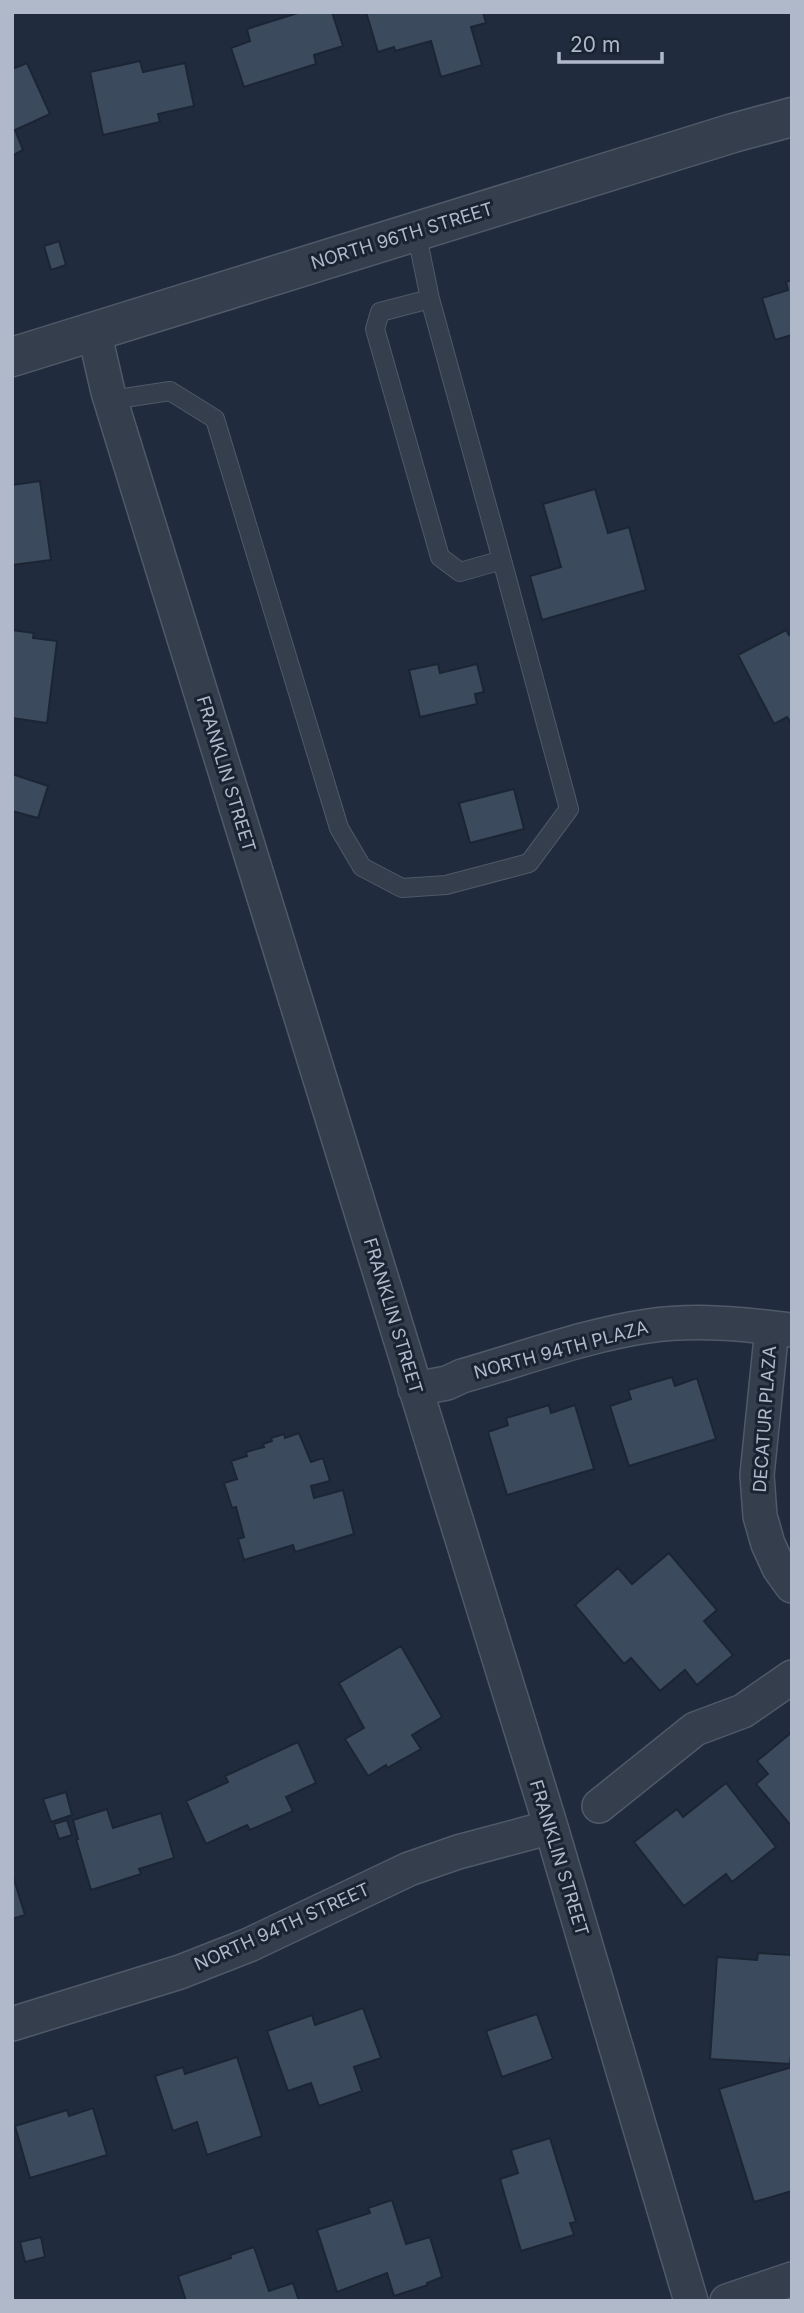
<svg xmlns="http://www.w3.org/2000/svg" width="804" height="2313" viewBox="0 0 804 2313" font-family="Inter,sans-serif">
<rect width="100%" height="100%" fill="#202c3d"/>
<!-- building -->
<path fill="#3c4a5d" stroke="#1c2534" stroke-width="2" d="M301,12H332L343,46L314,55L316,64L244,87L231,48L250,41L247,29Z
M366,12H483L486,23L471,27L482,65L441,77L431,41L395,51L394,47L378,52Z
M140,61L143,72L185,63L194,106L158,114L160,122L103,135L90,72Z
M27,63L50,114L15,130L23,150L12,156V69Z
M59,241L66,265L51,270L44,246Z
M792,280V335L775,340L762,298L788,290L786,282Z
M40,481L51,560L12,565V485Z
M595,489L608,533L629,527L646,590L542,620L530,576L561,567L543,504Z
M12,630L34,633L33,638L57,641L47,723L12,718Z
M786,630L789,635L792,633V725L787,717L774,724L738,655Z
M438,664L440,673L477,664L484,692L475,694L477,704L420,717L409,670Z
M12,774L48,786L38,818L12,811Z
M514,789L524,829L470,843L459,803Z
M672,1377L675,1386L697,1378L716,1439L629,1466L610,1406L631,1399L628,1390Z
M549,1405L551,1413L575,1405L594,1469L507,1495L488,1432L508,1425L506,1418Z
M299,1433L311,1462L323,1458L330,1481L311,1486L314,1498L343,1490L354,1534L295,1552L293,1545L244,1560L238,1539L244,1537L236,1507L232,1508L224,1483L237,1479L231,1461L247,1456L246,1452L264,1447L263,1444L272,1441L271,1438L284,1434L285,1438Z
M669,1553L717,1610L704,1621L733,1655L697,1685L685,1670L660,1691L631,1658L624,1664L575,1605L618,1568L632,1584Z
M401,1646L442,1717L412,1735L421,1749L387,1768L386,1765L368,1776L345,1739L364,1728L339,1683Z
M792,1732V1827L756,1784L768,1774L757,1761Z
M298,1742L316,1783L286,1797L293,1811L250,1830L247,1825L206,1844L186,1801L228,1782L225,1776Z
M726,1783L776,1847L732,1882L726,1874L684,1906L634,1842L677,1809L683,1817Z
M66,1792L72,1815L51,1822L43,1799Z
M107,1809L113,1828L161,1813L174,1858L139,1869L141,1874L91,1890L76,1839H78L73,1820Z
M67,1820L72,1835L59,1839L54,1824Z
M12,1873L25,1915L12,1919Z
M758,1953L792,1955V2048L790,2064L710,2059L717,1957L757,1960Z
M363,2008L381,2058L354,2067L362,2091L319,2106L311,2083L288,2091L267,2031L312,2015L315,2025Z
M537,2014L553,2059L502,2077L486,2031Z
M237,2057L262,2136L207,2155L197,2122L173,2131L155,2076L183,2067L185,2074Z
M792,2067V2191L754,2202L719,2089Z
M93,2108L107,2155L30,2178L15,2126L67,2110L69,2116Z
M550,2138L576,2222L570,2223L574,2235L521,2251L500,2179L518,2173L511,2150Z
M392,2200L406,2244L430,2237L442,2277L427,2283L428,2285L394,2296L387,2273L337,2292L317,2230L370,2213L368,2208Z
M41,2237L45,2257L25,2262L20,2242Z
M254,2247L269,2291L293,2283L299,2301H186L178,2276L231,2258L230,2255Z"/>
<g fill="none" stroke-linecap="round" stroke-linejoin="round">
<!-- service casing -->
<g stroke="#505968" stroke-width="20">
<path id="service" d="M416,231L430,299L502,560L460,572L440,557L375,329L380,312L430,299
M111,400L170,391L215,419L339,828L362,867L402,888L446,885L529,863L569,809L502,560"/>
</g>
<!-- minor casing -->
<g stroke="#505968" stroke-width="36">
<path id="minor" d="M94,331L108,392L551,1827L691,2301
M772,1328L757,1475L760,1516L768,1544L779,1568L792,1586
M415,1389L447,1383L462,1376C523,1359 586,1335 648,1326C696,1319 744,1324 792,1330
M599,1806L695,1729L743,1711L792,1677
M12,2024L180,1972L249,1945L409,1869L458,1852L551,1827
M727,2301L792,2279"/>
</g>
<!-- tertiary casing -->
<g stroke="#505968" stroke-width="41">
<path id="tertiary" d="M12,357L733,133L792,117"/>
</g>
<!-- service -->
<use href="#service" stroke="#343e4d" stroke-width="18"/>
<!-- minor -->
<use href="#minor" stroke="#343e4d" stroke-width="33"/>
<!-- tertiary -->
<use href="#tertiary" stroke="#343e4d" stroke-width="38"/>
</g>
<g text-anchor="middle" stroke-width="6" stroke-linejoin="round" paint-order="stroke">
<!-- street labels -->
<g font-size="18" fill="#b0b9c9" stroke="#1a2331">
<text transform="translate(402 236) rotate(-17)" y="6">NORTH 96TH STREET</text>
<text transform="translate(226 774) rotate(73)" y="6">FRANKLIN STREET</text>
<text transform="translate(393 1316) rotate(73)" y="6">FRANKLIN STREET</text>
<text transform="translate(561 1350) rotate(-15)" y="6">NORTH 94TH PLAZA</text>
<text transform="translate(765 1419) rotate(-86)" y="6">DECATUR PLAZA</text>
<text transform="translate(559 1858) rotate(73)" y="6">FRANKLIN STREET</text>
<text transform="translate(282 1927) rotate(-24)" y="6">NORTH 94TH STREET</text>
</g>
</g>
<!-- border -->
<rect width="804" height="2313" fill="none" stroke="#b0b9c9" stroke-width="28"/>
<!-- scale -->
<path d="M559 52v10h103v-10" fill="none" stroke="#b0b9c9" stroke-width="3.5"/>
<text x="570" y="52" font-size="21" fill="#b0b9c9" stroke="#1a2331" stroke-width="5" paint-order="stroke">20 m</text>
</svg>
